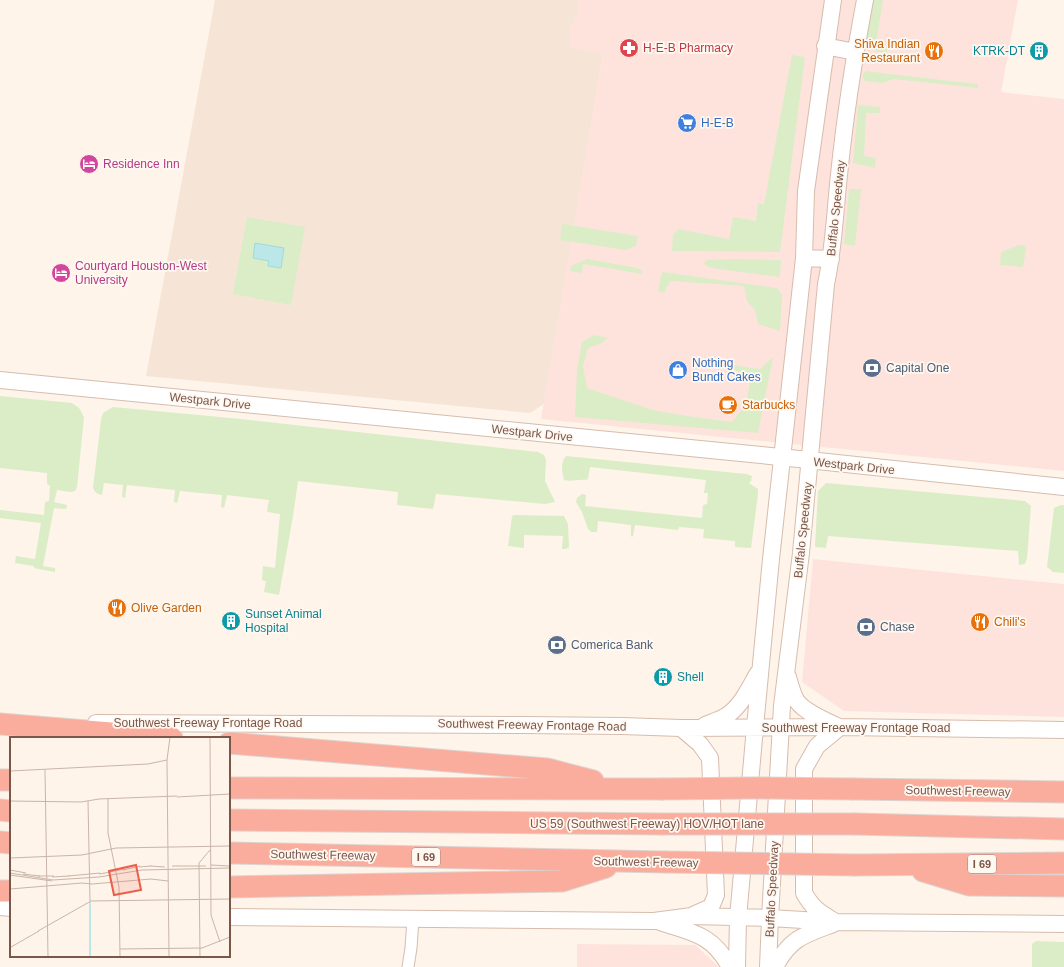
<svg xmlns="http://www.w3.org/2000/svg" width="1064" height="967" viewBox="0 0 1064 967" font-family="Arial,sans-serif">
<rect width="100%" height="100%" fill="#fef4e9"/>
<!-- residential -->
<path fill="#f6e5d7" d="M215,0H580L578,10L603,54L544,404L530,413L146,376Z"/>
<!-- commercial -->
<path fill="#fee3dd" d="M580,0H1018L1001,92L1064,99V471L541,419L603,54L570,48L569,31L578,10Z
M813,559L1064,584V717L844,711L802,682Z
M577,944L695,945L719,967H577Z"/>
<!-- green -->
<path fill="#daedc6" d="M874,0H883L876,44L888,47L887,53L878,52L869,48L866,42Z
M792,55L805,57L780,252L672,251L673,235L678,229L729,239L733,217L756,221L758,203L764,204Z
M867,71L889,74L978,84V88L893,79L883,83L865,81L862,77L864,73Z
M858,105L880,107V113H866L864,156L876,158L875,168L853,163Z
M849,189H861L855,246L844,244Z
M247,217L305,227L291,305L233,294Z
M562,224L638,236L636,246L626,250L560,240Z
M1019,245H1025L1026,249L1023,267L1000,265L1001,252Z
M587,259L638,268L642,271V274L583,264L582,273L570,271L571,266Z
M735,259L781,260L780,277L718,269L709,267L704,264L706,260Z
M662,272L777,288L782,294L780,331L758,324L755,310L747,301L744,286L670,281L664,293L658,291Z
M594,335L608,338L602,343L588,348L583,366L587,388L653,410L680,415L732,422L746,404L750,383L730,365L760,369L773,357L758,433L575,417L577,370L582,342Z
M0,396L72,403L79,408L84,417L77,487L75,491L71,492L57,490L54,502L67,505L66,509L54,508L43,566L55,568V572L34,568V566L15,563L16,556L35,559L41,523L0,518V510L44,515L45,502L49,501L50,486L47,484V473L0,468Z
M113,407L241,419L538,452L544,455L546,460L545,481L555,502L545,504L436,494L433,509L397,505L398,492L298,481L293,516L279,595L264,592L266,581L262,580L263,566L275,568L280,514L268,512L267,511L269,500L227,495L224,508L221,507L222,495L180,491L177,503L174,502L175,490L127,485L125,498L122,497L123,485L104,483L102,495C97,494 95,492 93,488L101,420L103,413Z
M566,456L746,474L752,476L751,481L749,483L758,489V494L751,548L735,547V541L703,538L704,529L679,527L678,530L635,525L633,536L632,537L631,536V525L598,521L597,532H591L588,529L582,512L576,502L577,498L582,494L586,495L585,506L702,518L703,505L707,504L708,493H704L706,480L590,467L588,479L586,480C578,479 571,482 564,480C562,472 560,463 566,456Z
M826,483L1025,501L1031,506L1027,558L1025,564L1019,565L1018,551L828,536L826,548L815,547L818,491Z
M1061,505H1064V573L1053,572L1047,567L1054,508Z
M513,515L564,516L568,524L569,547L566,549H562L563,536L524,535V548L508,546L512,517Z
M1036,941L1064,942V967H1032V944Z"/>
<!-- water -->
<path fill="#bce7e9" stroke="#a1d9dc" d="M255,243L284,248L281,268L268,266L269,261L253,258Z"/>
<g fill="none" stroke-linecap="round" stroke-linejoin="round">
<!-- minor casing -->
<g stroke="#d4bcb0" stroke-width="13">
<path id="minor" d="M408,967L411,948L413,919"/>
</g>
<!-- secondary casing -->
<g stroke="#d7bcad" stroke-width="18">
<path id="secondary" d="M825,46L855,52
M804,258L831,259
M0,380L761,455L1064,487
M788,677C790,684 792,692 795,698C801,711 825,720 837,726
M96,723L524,725L622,726L681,728L840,727L1064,730
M705,725C712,722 720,720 726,716C741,707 749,688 758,673
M681,728L700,744L710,758L716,895L711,907L693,915
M0,907L11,908
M229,917L654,921L692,916L770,918L836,922L1064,924
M834,921C819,912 813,909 804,893V769L817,746L840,727
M660,922C693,933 712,934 730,967
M737,967L738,918L755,727L771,559L804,258L806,191L833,0
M768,967L770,918L782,706L801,553L826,284C834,248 835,211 839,175C845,116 854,58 865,0
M775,967C790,938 804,935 833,924"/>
</g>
<!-- motorway casing -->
<g stroke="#ddd3d0" stroke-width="23">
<path id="motorway" d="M0,724L172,738
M229,743L547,769L593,781
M0,780H11
M229,788L661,789
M854,789L1064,792
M0,810L11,811
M229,820L661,824
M855,824L1064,829
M0,842L11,843
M229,853L665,862
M855,865L1064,863
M923,871L969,885L1064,886
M229,887L562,881L606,867
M0,891H11"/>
</g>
<!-- minor -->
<use href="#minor" stroke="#fff" stroke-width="11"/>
<!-- secondary -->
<use href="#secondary" stroke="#fff" stroke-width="16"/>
<!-- motorway -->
<use href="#motorway" stroke="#faac9d" stroke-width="21"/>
<!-- motorway-bridge casing -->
<g stroke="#ddd3d0" stroke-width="23" stroke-linecap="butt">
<path id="motorway-bridge" d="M661,789L752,788L854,789
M661,824H855
M665,862L855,865"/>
</g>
<!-- motorway-bridge -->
<use href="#motorway-bridge" stroke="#faac9d" stroke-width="21"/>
</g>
<!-- icons -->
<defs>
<g id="pharmacy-disc" transform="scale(1)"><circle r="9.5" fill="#e0444e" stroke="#fff8f1"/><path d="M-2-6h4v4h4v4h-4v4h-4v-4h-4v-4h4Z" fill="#fff"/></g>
<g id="restaurant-disc" transform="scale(1)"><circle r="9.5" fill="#e8710a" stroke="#fff8f1"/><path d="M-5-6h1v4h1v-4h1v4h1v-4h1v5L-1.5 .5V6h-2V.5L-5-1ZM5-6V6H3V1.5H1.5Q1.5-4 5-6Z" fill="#fff"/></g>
<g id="building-disc" transform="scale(1)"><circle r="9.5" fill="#0f9aa8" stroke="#fff8f1"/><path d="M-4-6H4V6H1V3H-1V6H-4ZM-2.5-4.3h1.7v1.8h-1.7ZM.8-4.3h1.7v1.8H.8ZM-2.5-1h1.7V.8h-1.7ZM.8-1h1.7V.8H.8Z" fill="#fff"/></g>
<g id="supermarket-disc" transform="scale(1)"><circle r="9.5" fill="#3f7fe0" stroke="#fff8f1"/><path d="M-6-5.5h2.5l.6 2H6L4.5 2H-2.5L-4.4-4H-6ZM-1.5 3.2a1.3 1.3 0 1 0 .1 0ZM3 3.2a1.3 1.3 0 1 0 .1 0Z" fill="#fff"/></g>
<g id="hotel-disc" transform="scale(1)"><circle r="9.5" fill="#d1479c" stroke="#fff8f1"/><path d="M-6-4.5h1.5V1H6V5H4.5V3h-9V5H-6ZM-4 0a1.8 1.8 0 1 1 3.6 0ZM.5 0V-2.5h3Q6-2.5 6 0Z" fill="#fff"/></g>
<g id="bank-disc" transform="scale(1)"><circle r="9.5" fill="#5c6f8a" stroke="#fff8f1"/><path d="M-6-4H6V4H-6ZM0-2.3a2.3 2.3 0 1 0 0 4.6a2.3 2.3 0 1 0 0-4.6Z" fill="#fff"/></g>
<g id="shop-disc" transform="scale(1)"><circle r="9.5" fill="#3f7fe0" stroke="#fff8f1"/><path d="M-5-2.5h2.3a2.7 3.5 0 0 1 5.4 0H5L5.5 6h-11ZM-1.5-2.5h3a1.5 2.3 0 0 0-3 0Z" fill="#fff"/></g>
<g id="cafe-disc" transform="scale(1)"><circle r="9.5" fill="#e8710a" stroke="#fff8f1"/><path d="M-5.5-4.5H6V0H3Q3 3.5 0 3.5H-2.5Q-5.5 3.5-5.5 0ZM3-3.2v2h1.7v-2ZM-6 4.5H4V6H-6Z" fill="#fff"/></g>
</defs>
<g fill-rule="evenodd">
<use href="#pharmacy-disc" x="629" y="48"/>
<use href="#restaurant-disc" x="934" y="51"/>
<use href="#building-disc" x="1039" y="51"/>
<use href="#supermarket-disc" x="687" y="123"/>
<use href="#hotel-disc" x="89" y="164"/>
<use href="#hotel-disc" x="61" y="273"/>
<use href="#bank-disc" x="872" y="368"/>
<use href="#shop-disc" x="678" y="370"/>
<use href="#cafe-disc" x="728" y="405"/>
<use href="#restaurant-disc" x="117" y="608"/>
<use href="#building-disc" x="231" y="621"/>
<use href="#restaurant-disc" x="980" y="622"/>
<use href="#bank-disc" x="866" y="627"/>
<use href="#bank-disc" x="557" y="645"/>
<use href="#building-disc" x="663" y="677"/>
</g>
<g text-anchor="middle" stroke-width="3.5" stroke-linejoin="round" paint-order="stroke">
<!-- shield labels -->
<g fill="#fff8f1" stroke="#a3877c" stroke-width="1">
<rect x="412" y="848" width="28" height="18" rx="3"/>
<rect x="968" y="855" width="28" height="18" rx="3"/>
</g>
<g font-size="11" font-weight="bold" fill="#7b574a">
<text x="426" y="861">I 69</text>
<text x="982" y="868">I 69</text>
</g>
<!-- food labels -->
<g font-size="12" fill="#c56008" stroke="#fff8f1" text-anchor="start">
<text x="920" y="48" text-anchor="end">Shiva Indian<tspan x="920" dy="14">Restaurant</tspan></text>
<text x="742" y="409">Starbucks</text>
<text x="131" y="612">Olive Garden</text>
<text x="994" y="626">Chili's</text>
</g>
<!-- health labels -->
<g font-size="12" fill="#be3a42" stroke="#fff8f1" text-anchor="start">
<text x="643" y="52">H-E-B Pharmacy</text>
</g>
<!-- culture labels -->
<g font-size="12" fill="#0d838f" stroke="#fff8f1" text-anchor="start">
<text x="1025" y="55" text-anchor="end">KTRK-DT</text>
<text x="245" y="618">Sunset Animal<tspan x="245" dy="14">Hospital</tspan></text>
<text x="677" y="681">Shell</text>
</g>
<!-- shop labels -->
<g font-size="12" fill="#366cbe" stroke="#fff8f1" text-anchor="start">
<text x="701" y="127">H-E-B</text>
<text x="692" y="367">Nothing<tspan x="692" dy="14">Bundt Cakes</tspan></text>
</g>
<!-- hotel labels -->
<g font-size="12" fill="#b23c85" stroke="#fff8f1" text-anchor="start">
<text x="103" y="168">Residence Inn</text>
<text x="75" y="270">Courtyard Houston-West<tspan x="75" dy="14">University</tspan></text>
</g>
<!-- street labels -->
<g font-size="12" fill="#7b574a" stroke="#fff8f1">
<text transform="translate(836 208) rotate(-84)" y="4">Buffalo Speedway</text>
<text transform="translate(210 401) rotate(6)" y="4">Westpark Drive</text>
<text transform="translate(532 433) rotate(6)" y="4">Westpark Drive</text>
<text transform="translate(854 466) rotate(6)" y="4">Westpark Drive</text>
<text transform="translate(803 530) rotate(-84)" y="4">Buffalo Speedway</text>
<text x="208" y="727">Southwest Freeway Frontage Road</text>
<text transform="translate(532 725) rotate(1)" y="4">Southwest Freeway Frontage Road</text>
<text x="856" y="732">Southwest Freeway Frontage Road</text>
<text transform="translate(958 791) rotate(1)" y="4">Southwest Freeway</text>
<text x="647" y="828">US 59 (Southwest Freeway) HOV/HOT lane</text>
<text transform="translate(323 855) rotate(1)" y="4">Southwest Freeway</text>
<text transform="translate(646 862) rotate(1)" y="4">Southwest Freeway</text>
<text transform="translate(772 889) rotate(-87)" y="4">Buffalo Speedway</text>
</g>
<!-- service labels -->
<g font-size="12" fill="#4e5e75" stroke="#fff8f1" text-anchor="start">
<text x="886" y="372">Capital One</text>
<text x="880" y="631">Chase</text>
<text x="571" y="649">Comerica Bank</text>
</g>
</g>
<!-- overview -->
<g transform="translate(10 737)">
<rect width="220" height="220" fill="#fef4e9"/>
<path fill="none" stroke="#bce7e9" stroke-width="2" d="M80,165V220"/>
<path fill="none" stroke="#cab5a9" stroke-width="1" d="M200,0L201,178L210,205M35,33L38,220M0,34L138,27L157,23M167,60L220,57M98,61V96L109,150L110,220M0,64L71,65L89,62L167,59M78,64L80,164M0,121L72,118L106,111L220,109M201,128L219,129M140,129L155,130M162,129H196M129,130L141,129M0,133L16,136M113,133L130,129M99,135L115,132M0,136L43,143L89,140L132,133L220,131M13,137L30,139M89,137L101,135M0,138L42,144M28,139H44M58,139L90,136M42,140L59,139M0,152L72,146L82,147L141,142L158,144M28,194L81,164L220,162M1,210L29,194M110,212L192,211L220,200M159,220L157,23L160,0M190,220L189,126L200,113"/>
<path fill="#ed5d49" fill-opacity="0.15" stroke="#ed5d49" stroke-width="2" d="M126,128L131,153L104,158L99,134Z"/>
<rect width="220" height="220" fill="none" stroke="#7b574a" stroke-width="2"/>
</g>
</svg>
